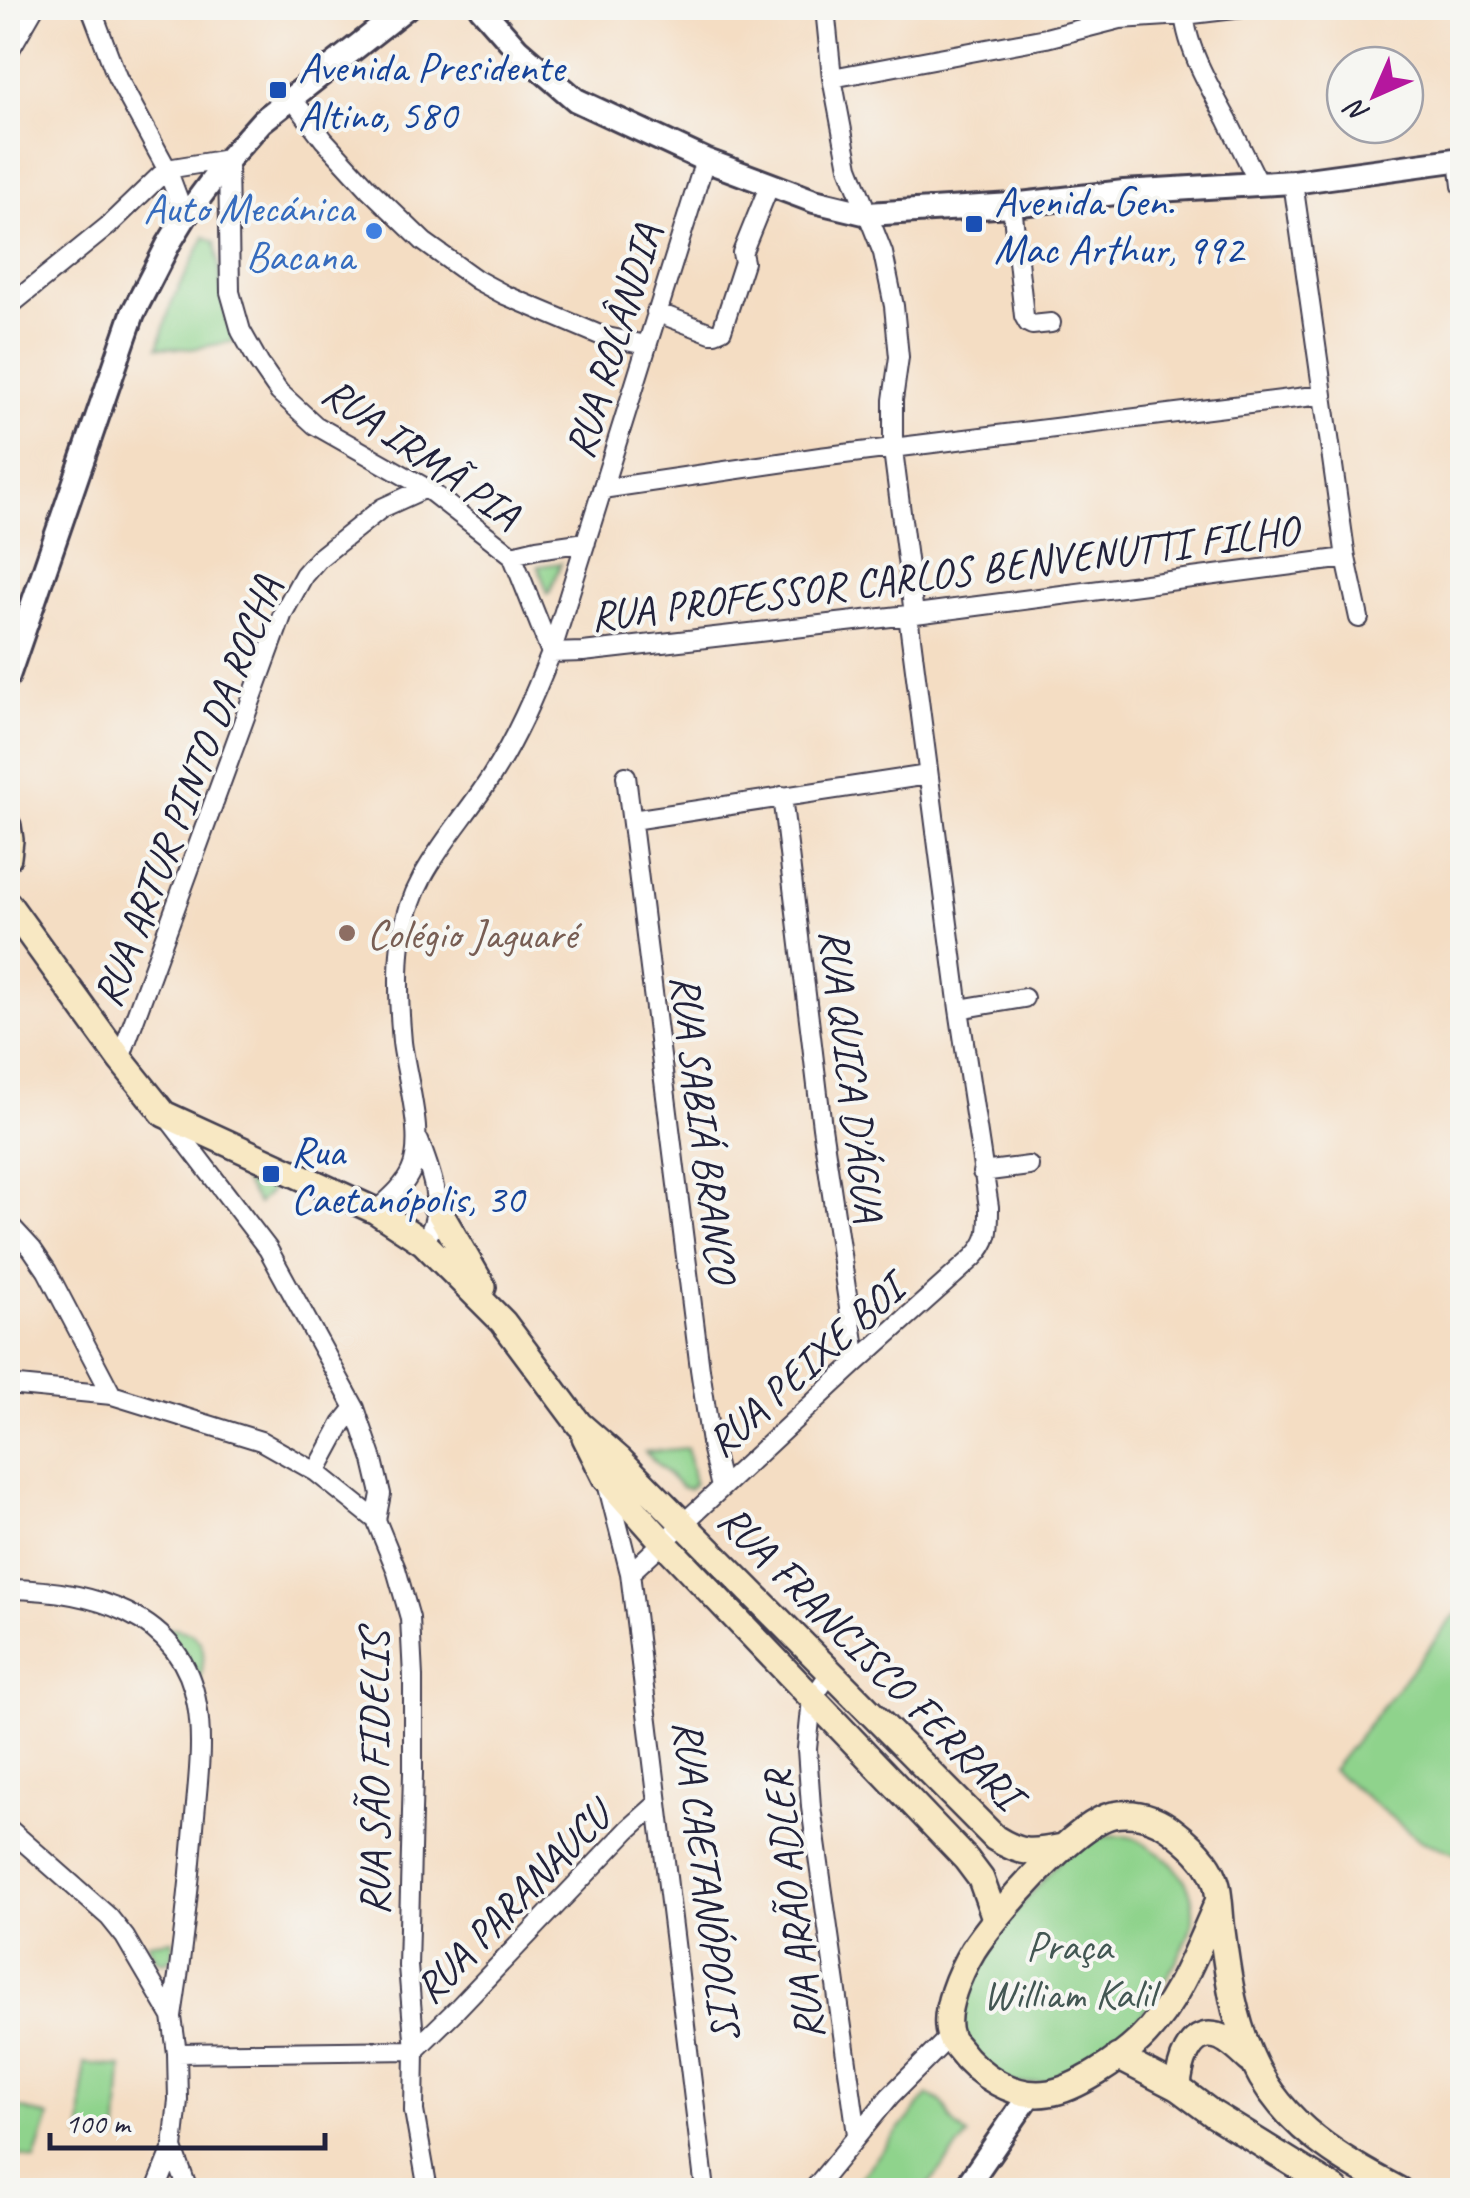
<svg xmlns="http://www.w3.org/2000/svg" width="1470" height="2198" viewBox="0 0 1470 2198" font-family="Caveat,sans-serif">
<rect width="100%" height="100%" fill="#f6f6f2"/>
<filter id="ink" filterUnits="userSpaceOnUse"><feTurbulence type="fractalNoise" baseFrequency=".01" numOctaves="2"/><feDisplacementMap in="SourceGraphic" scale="20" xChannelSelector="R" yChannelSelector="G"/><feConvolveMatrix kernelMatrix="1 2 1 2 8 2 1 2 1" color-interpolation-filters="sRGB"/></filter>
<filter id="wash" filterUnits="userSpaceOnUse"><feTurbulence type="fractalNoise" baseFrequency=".0048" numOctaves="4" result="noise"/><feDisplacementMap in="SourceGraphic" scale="40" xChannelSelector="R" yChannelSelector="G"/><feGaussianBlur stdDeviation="2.25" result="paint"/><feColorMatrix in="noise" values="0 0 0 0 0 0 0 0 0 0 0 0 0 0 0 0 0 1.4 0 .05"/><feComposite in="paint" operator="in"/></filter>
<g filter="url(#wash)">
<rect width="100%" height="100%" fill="#f4ddc3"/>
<!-- green -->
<path fill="#8fd38c" stroke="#587a64" stroke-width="2.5" d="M205,237L215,242L227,322L235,341L191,349L158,347L172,302Z
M561,563L550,592L548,594L538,566Z
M231,1163L278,1183L258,1204Z
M687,1448L694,1483L689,1489L681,1487L645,1452Z
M1455,1615H1462V1856L1421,1841L1332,1770Z
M175,1628C209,1635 205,1654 200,1682L187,1657L162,1629Z
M1100,1837C1109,1837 1121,1835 1130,1837C1137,1838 1144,1844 1150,1848C1177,1863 1198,1889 1192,1922C1189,1941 1176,1961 1167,1977C1139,2025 1101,2072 1043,2082C1033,2083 1023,2085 1013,2083C996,2079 979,2057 965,2046L963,2026L965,2001L982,1951L1067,1852Z
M173,1940V1956L165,1962L157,1960L147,1943Z
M84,2063L122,2067L117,2141L81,2138Z
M928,2095C951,2103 943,2111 955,2125C958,2129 964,2132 968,2136L924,2190H850Z
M8,2104L49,2117L35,2160L8,2152Z"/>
</g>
<g filter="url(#ink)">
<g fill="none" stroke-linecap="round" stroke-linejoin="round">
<!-- minor casing -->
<g stroke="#423e4f" stroke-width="22">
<path id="minor" d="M91,8L117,77L167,169L185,217
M825,8L832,78L849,167L883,253L894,306L899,357L893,400V450L914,614
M1184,8C1184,44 1210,88 1227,119C1238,141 1248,162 1259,184
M8,53L34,8
M832,78L1046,38L1120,19L1184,15L1243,8
M291,97L324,140L369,189L424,242L477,280L505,295L602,336L646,345
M705,160L551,653L583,652L908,615L1346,558
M1459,160L1462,186
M167,169L228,159L230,292L241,331L259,363L279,392L315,425L426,488L512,555L551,653C534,696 516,738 491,777C455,833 410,873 401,943C397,977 399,1009 402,1042C406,1077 426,1138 411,1171C404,1187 389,1199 376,1211
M1293,182L1346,558L1359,618
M1012,205L1024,316L1028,323L1032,325L1051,323
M8,307L108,226L167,169
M656,312L711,333H715L722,330L744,262L742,253L770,184
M602,489L820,457L1322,395
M512,555L537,549L586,542
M626,776L700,1369L712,1450L721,1487
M782,796L822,1127L857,1362
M632,820L928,775
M959,1009L1024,998
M120,1059L283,613L304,575L318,559L382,508L426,488
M167,1117L268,1249L355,1408L373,1460L381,1494L376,1520
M419,1141C431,1172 448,1213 423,1242
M982,1172L1029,1166
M8,1223L32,1249L47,1271L112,1395
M8,1385L112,1395L261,1441L316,1472L376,1520L396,1569L410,1618L413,1677V1773L408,1966L415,2050L414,2111L428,2190
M316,1472L342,1424L355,1408
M607,1483L630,1573L705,2190
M630,1573L857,1362L974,1257C990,1240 989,1230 989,1207L959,1009L908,615
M8,1589C88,1590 182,1612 197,1705C204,1745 197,1787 194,1827C189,1891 182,1954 172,2017
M830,1673L812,1699L807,1749L811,1807L857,2134
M8,1828L109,1917L125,1937L172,2017L177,2053L178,2100L173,2148L156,2190
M177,2053L415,2050L456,2010L629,1829L658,1803
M173,2148L188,2190
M813,2190L890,2096L950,2036"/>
</g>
<!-- tertiary casing -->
<g stroke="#423e4f" stroke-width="28">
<path id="tertiary" d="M481,8L517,49L576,100L705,160L814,201L868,214L1012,205L1124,192L1293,182L1462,159
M8,676L133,313L169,243L185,217L228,159L262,121L406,8
M964,2190L1031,2093"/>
</g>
<!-- secondary casing -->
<g stroke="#423e4f" stroke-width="30">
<path id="secondary" d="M8,826L10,840L8,857
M8,904L120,1059L164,1114L376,1211L423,1242L503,1322L579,1424L620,1460L995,1838C1022,1855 1032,1853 1063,1847
M436,1206L483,1287
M585,1437L605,1477L662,1541L966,1859L981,1879L995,1918
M1218,1902C1197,1949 1178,2003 1140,2040C1120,2059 1077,2089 1049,2093C1014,2099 978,2075 958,2048C955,2044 951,2041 950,2036C941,2012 961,1970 973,1950C995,1916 1075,1823 1113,1815C1137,1811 1158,1818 1176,1833C1193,1846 1212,1865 1217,1886C1220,1901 1220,1917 1222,1931C1228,1976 1234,2022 1254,2063C1283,2125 1341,2160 1399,2190
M1118,2057L1178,2088L1213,2114L1336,2190
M1178,2088C1179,2068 1188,2028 1217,2036C1229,2039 1241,2052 1250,2060"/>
</g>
<!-- minor -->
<use href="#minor" stroke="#fff" stroke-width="18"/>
<!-- tertiary -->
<use href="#tertiary" stroke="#fff" stroke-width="22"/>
<!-- secondary -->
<use href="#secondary" stroke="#f8e8c3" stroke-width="25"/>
</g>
</g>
<!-- markers -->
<g fill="#1a4fb4" stroke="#f6f6f2" stroke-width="4">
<rect x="268" y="80" width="20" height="20" rx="5"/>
<rect x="964" y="214" width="20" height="20" rx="5"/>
<rect x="261" y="1164" width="20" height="20" rx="5"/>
</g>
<circle fill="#3f7fe0" stroke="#f6f6f2" stroke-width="4" cx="374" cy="231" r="10"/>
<circle fill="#8d6e63" stroke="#f6f6f2" stroke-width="4" cx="347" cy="933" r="10"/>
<g text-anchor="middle" stroke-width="8" stroke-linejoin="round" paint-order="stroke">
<!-- transit labels -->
<g font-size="42" fill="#164399" stroke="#f6f6f2" text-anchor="start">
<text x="298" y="81">Avenida Presidente<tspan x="298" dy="48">Altino, 580</tspan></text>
<text x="994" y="215">Avenida Gen.<tspan x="994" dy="48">Mac Arthur, 992</tspan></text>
<text x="291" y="1165">Rua<tspan x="291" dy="48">Caetanópolis, 30</tspan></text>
</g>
<!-- shop labels -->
<g font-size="42" fill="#366cbe" stroke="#f6f6f2" text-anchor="end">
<text x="354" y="222">Auto Mecánica<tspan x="354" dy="48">Bacana</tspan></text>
</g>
<!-- street labels -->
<g font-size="42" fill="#22223b" stroke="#f6f6f2">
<text transform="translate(612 341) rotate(-73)" y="15">RUA ROLÂNDIA</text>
<text transform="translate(422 452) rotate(35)" y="15">RUA IRMÃ PIA</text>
<text transform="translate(944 572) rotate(-7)" y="15">RUA PROFESSOR CARLOS BENVENUTTI FILHO</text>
<text transform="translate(186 791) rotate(-69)" y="15">RUA ARTUR PINTO DA ROCHA</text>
<text transform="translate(853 1075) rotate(83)" y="15">RUA QUICA D'ÁGUA</text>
<text transform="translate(705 1128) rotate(83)" y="15">RUA SABIÁ BRANCO</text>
<text transform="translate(804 1365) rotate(-42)" y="15">RUA PEIXE BOI</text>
<text transform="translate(871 1656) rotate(45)" y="15">RUA FRANCISCO FERRARI</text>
<text transform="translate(373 1773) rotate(-90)" y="15">RUA SÃO FIDELIS</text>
<text transform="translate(708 1877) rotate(83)" y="15">RUA CAETANÓPOLIS</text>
<text transform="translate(511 1902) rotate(-46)" y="15">RUA PARANAUCU</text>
<text transform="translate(792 1905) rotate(-97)" y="15">RUA ARÃO ADLER</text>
</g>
<!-- education labels -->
<g font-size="42" fill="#785e54" stroke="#f6f6f2" text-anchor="start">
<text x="367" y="948">Colégio Jaguaré</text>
</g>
<!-- park labels -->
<g font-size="42" fill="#435753" stroke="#f6f6f2">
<text x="1069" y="1960">Praça<tspan x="1069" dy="48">William Kalil</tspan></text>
</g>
</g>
<!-- margin -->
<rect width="1470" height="2198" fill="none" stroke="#f6f6f2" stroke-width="40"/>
<!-- north arrow -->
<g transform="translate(1375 95) rotate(225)"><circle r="48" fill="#f6f6f2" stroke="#a1a1a9" stroke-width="2.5"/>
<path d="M0-8L18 38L0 25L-18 38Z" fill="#b5179e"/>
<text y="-15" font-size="28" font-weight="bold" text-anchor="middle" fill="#22223b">N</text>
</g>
<!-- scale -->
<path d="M50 2133v15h275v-15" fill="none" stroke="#22223b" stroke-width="5"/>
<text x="65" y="2133" font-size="30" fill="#22223b" stroke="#f6f6f2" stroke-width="8" paint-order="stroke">100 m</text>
</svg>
